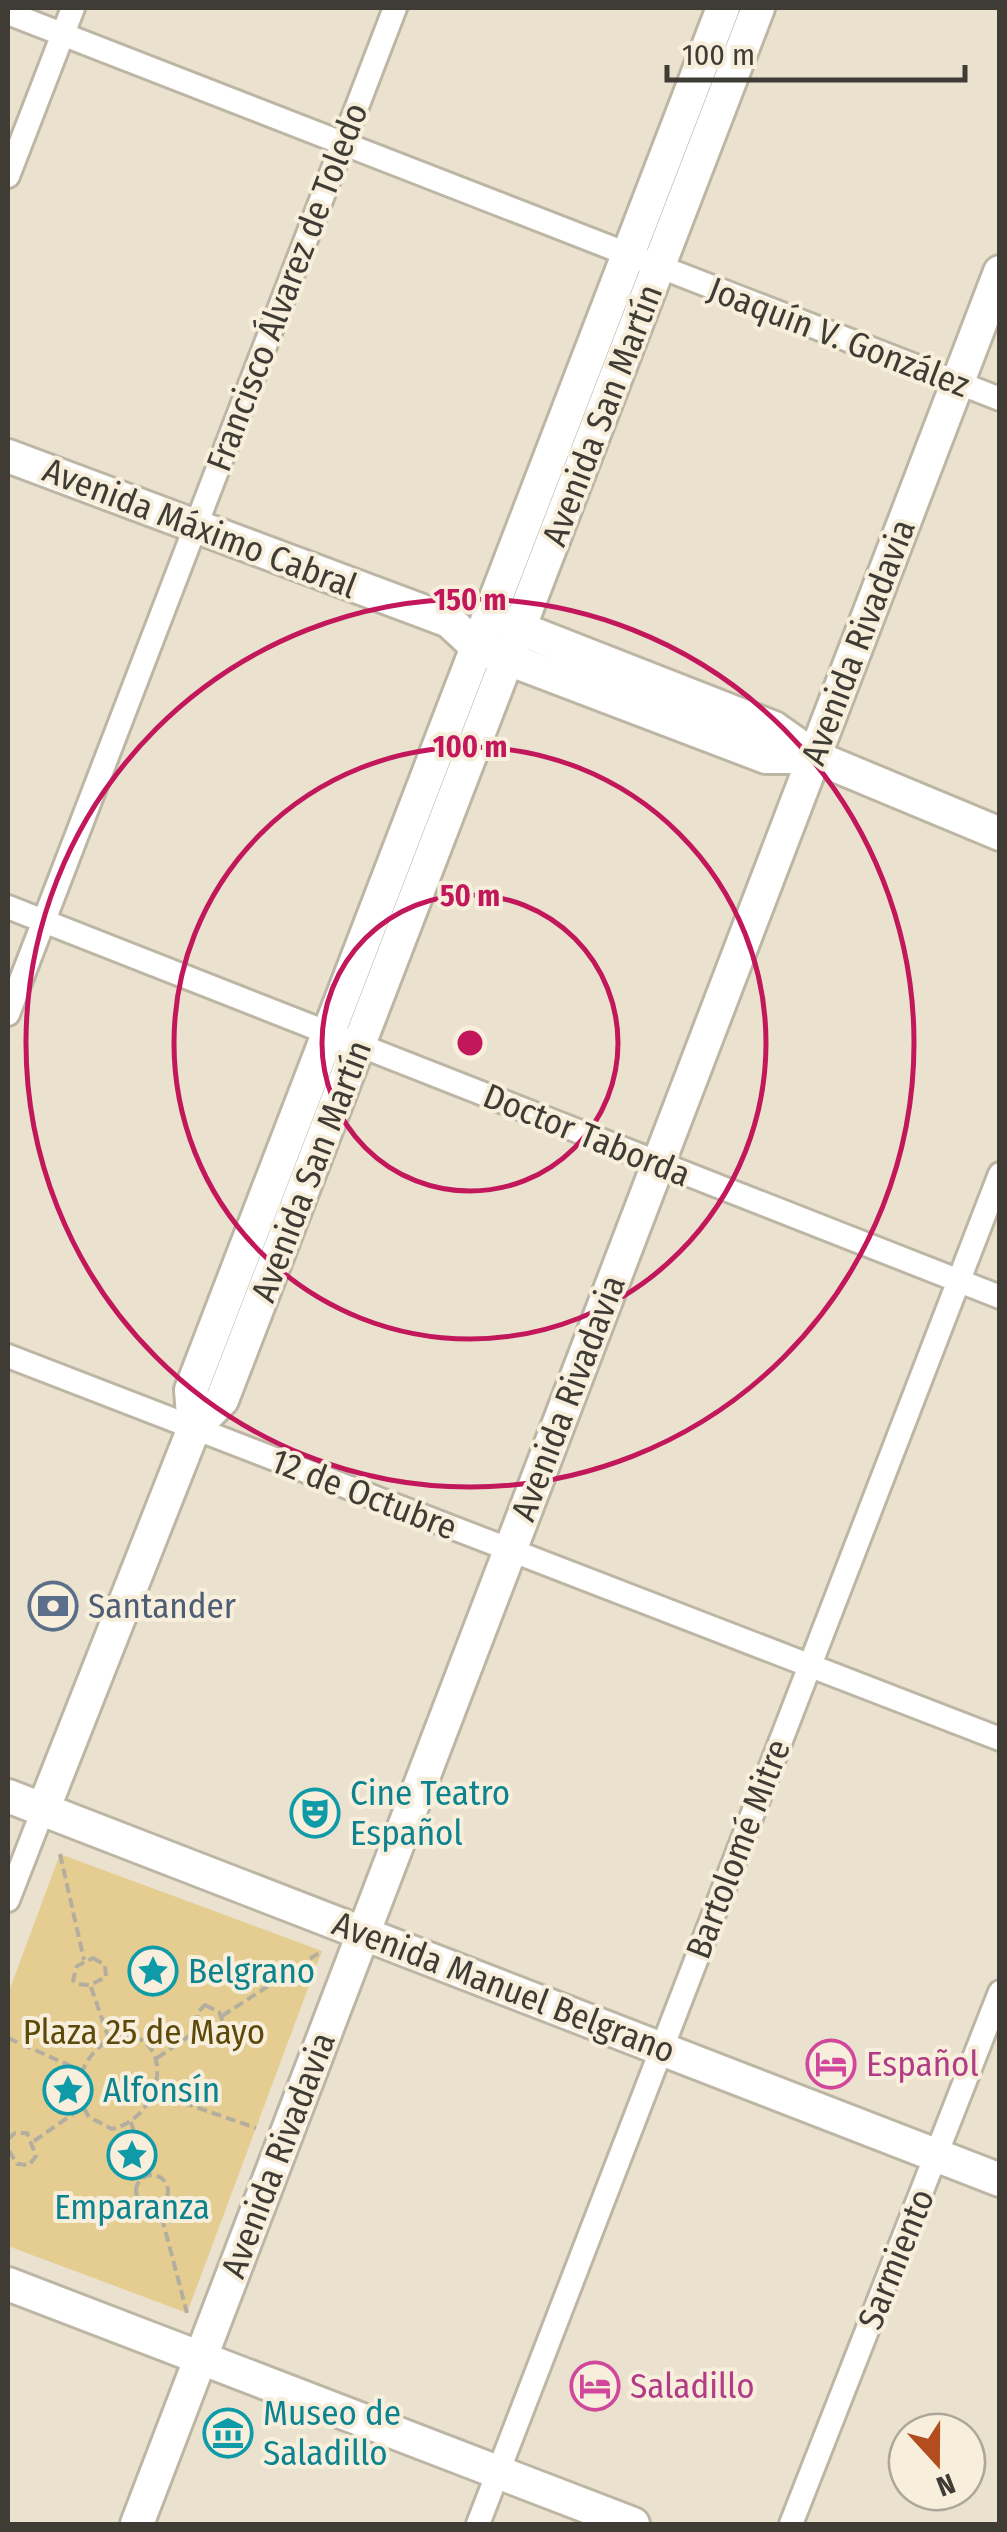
<svg xmlns="http://www.w3.org/2000/svg" width="1007" height="2532" viewBox="0 0 1007 2532" font-family="'Fira Sans Condensed',sans-serif">
<rect width="100%" height="100%" fill="#eae2cf"/>
<!-- green -->
<path fill="#e5cd91" d="M60,1854L322,1951L187,2313L8,2246V1994Z"/>
<g fill="none" stroke-linecap="round" stroke-linejoin="round">
<!-- minor casing -->
<g stroke="#bdb6a4" stroke-width="28">
<path id="minor" d="M8,13L1000,399
M8,176L73,8
M8,907L1000,1297
M8,1014L395,8
M8,1356L1000,1739
M8,1900L43,1810
M478,2524L1000,1174
M791,2524L1000,1992"/>
</g>
<!-- secondary casing -->
<g stroke="#bdb6a4" stroke-width="38">
<path id="secondary" d="M8,456L449,621L477,647L766,757H815
M503,622L774,728L815,757L1000,834
M194,1428L191,1390L723,8
M8,1796L1000,2180
M43,1810L194,1428L222,1400L758,8
M8,2284L633,2524
M137,2524L1000,272"/>
</g>
<!-- path -->
<path stroke="#b4ae9f" stroke-width="4" stroke-dasharray="10 5" stroke-linecap="butt" d="M60,1854L84,1960
M93,1958L105,1965L106,1977L90,1985L77,1984L73,1980L77,1966Z
M91,1987L109,2039
M205,2005L219,2012L227,2032L222,2039C206,2040 195,2028 198,2012Z
M222,2016L322,1951
M119,2034C180,2036 161,2119 112,2129L89,2117C67,2083 86,2050 119,2034Z
M8,2038L82,2071
M157,2058L198,2030
M155,2093L256,2128
M131,2122L148,2179
M8,2139L15,2133H27L36,2156L29,2165L17,2164L8,2149
M34,2141L83,2107
M136 2191a16 16 0 1 1 32 0a16 16 0 1 1-32 0Z
M158,2203L187,2313"/>
<!-- minor -->
<use href="#minor" stroke="#fff" stroke-width="22"/>
<!-- secondary -->
<use href="#secondary" stroke="#fff" stroke-width="32"/>
</g>
<!-- distance rings -->
<g fill="none" stroke="#c2185b" stroke-width="5">
<circle cx="470" cy="1043" r="148"/>
<circle cx="470" cy="1043" r="296"/>
<circle cx="470" cy="1043" r="444"/>
</g>
<!-- icons -->
<defs>
<g id="bank-ring" transform="scale(2.5)"><circle r="9.5" fill="#f7efdc" stroke="#5c6f8a" stroke-width="1.5"/><path d="M-6-4H6V4H-6ZM0-2.3a2.3 2.3 0 1 0 0 4.6a2.3 2.3 0 1 0 0-4.6Z" fill="#5c6f8a"/></g>
<g id="theatre-ring" transform="scale(2.5)"><circle r="9.5" fill="#f7efdc" stroke="#0f9aa8" stroke-width="1.5"/><path d="M-5-5.5Q0-4 5-5.5V0Q5 5 0 6Q-5 5-5 0ZM-3.3-2.5H-1v1.5H-3.3ZM1-2.5H3.3v1.5H1ZM-2.8 1Q0 5.5 2.8 1Z" fill="#0f9aa8"/></g>
<g id="sight-ring" transform="scale(2.5)"><circle r="9.5" fill="#f7efdc" stroke="#0f9aa8" stroke-width="1.5"/><path d="M0-6L1.8-2.2L6-1.7L2.9 1.2L3.7 5.4L0 3.3L-3.7 5.4L-2.9 1.2L-6-1.7L-1.8-2.2Z" fill="#0f9aa8"/></g>
<g id="hotel-ring" transform="scale(2.5)"><circle r="9.5" fill="#f7efdc" stroke="#d1479c" stroke-width="1.5"/><path d="M-6-4.5h1.5V1H6V5H4.5V3h-9V5H-6ZM-4 0a1.8 1.8 0 1 1 3.6 0ZM.5 0V-2.5h3Q6-2.5 6 0Z" fill="#d1479c"/></g>
<g id="museum-ring" transform="scale(2.5)"><circle r="9.5" fill="#f7efdc" stroke="#0f9aa8" stroke-width="1.5"/><path d="M0-6L6-3V-2H-6V-3ZM-5-1h2V3h-2ZM-1-1h2V3h-2ZM3-1h2V3H3ZM-6 4H6V6H-6Z" fill="#0f9aa8"/></g>
</defs>
<g fill-rule="evenodd">
<use href="#bank-ring" x="53" y="1606"/>
<use href="#theatre-ring" x="315" y="1813"/>
<use href="#sight-ring" x="153" y="1971"/>
<use href="#hotel-ring" x="831" y="2064"/>
<use href="#sight-ring" x="68" y="2090"/>
<use href="#sight-ring" x="132" y="2155"/>
<use href="#hotel-ring" x="595" y="2386"/>
<use href="#museum-ring" x="228" y="2433"/>
</g>
<g text-anchor="middle" stroke-width="8" stroke-linejoin="round" paint-order="stroke">
<!-- street labels -->
<g font-size="35" fill="#3f3c35" stroke="#f7efdc">
<text transform="translate(287 287) rotate(-69)" y="12">Francisco Álvarez de Toledo</text>
<text transform="translate(839 337) rotate(21)" y="12">Joaquín V. González</text>
<text transform="translate(602 415) rotate(-69)" y="12">Avenida San Martín</text>
<text transform="translate(200 528) rotate(21)" y="12">Avenida Máximo Cabral</text>
<text transform="translate(858 642) rotate(-69)" y="12">Avenida Rivadavia</text>
<text transform="translate(587 1135) rotate(22)" y="12">Doctor Taborda</text>
<text transform="translate(311 1171) rotate(-69)" y="12">Avenida San Martín</text>
<text transform="translate(568 1398) rotate(-69)" y="12">Avenida Rivadavia</text>
<text transform="translate(364 1494) rotate(21)" y="12">12 de Octubre</text>
<text transform="translate(738 1849) rotate(-69)" y="12">Bartolomé Mitre</text>
<text transform="translate(504 1987) rotate(21)" y="12">Avenida Manuel Belgrano</text>
<text transform="translate(278 2155) rotate(-69)" y="12">Avenida Rivadavia</text>
<text transform="translate(896 2259) rotate(-68)" y="12">Sarmiento</text>
</g>
<!-- service labels -->
<g font-size="35" fill="#4e5e75" stroke="#f7efdc" text-anchor="start">
<text x="88" y="1618">Santander</text>
</g>
<!-- culture labels -->
<g font-size="35" fill="#0d838f" stroke="#f7efdc" text-anchor="start">
<text x="350" y="1805">Cine Teatro<tspan x="350" dy="40">Español</tspan></text>
<text x="188" y="1983">Belgrano</text>
<text x="103" y="2102">Alfonsín</text>
<text x="132" y="2219" text-anchor="middle">Emparanza</text>
<text x="263" y="2425">Museo de<tspan x="263" dy="40">Saladillo</tspan></text>
</g>
<!-- park labels -->
<g font-size="35" fill="#5d490a" stroke="#f7efdc">
<text x="144" y="2044">Plaza 25 de Mayo</text>
</g>
<!-- hotel labels -->
<g font-size="35" fill="#b23c85" stroke="#f7efdc" text-anchor="start">
<text x="866" y="2076">Español</text>
<text x="630" y="2398">Saladillo</text>
</g>
</g>
<circle cx="470" cy="1043" r="15" fill="#c2185b" stroke="#f7efdc" stroke-width="5"/>
<g font-size="30" text-anchor="middle" font-weight="bold" fill="#c2185b" stroke="#f7efdc" stroke-width="8" stroke-linejoin="round" paint-order="stroke">
<text x="470" y="610">150 m</text>
<text x="470" y="757">100 m</text>
<text x="470" y="906">50 m</text>
</g>
<!-- border -->
<rect width="1007" height="2532" fill="none" stroke="#3f3c35" stroke-width="20"/>
<!-- north arrow -->
<g transform="translate(937 2462) rotate(159)"><circle r="48" fill="#f7efdc" stroke="#ada799" stroke-width="2.5"/>
<path d="M0-8L18 38L0 25L-18 38Z" fill="#b34d1f"/>
<text y="-15" font-size="28" font-weight="bold" text-anchor="middle" fill="#3f3c35">N</text>
</g>
<!-- scale -->
<path d="M667 65v15h298v-15" fill="none" stroke="#3f3c35" stroke-width="5"/>
<text x="682" y="65" font-size="30" fill="#3f3c35" stroke="#f7efdc" stroke-width="8" paint-order="stroke">100 m</text>
</svg>
